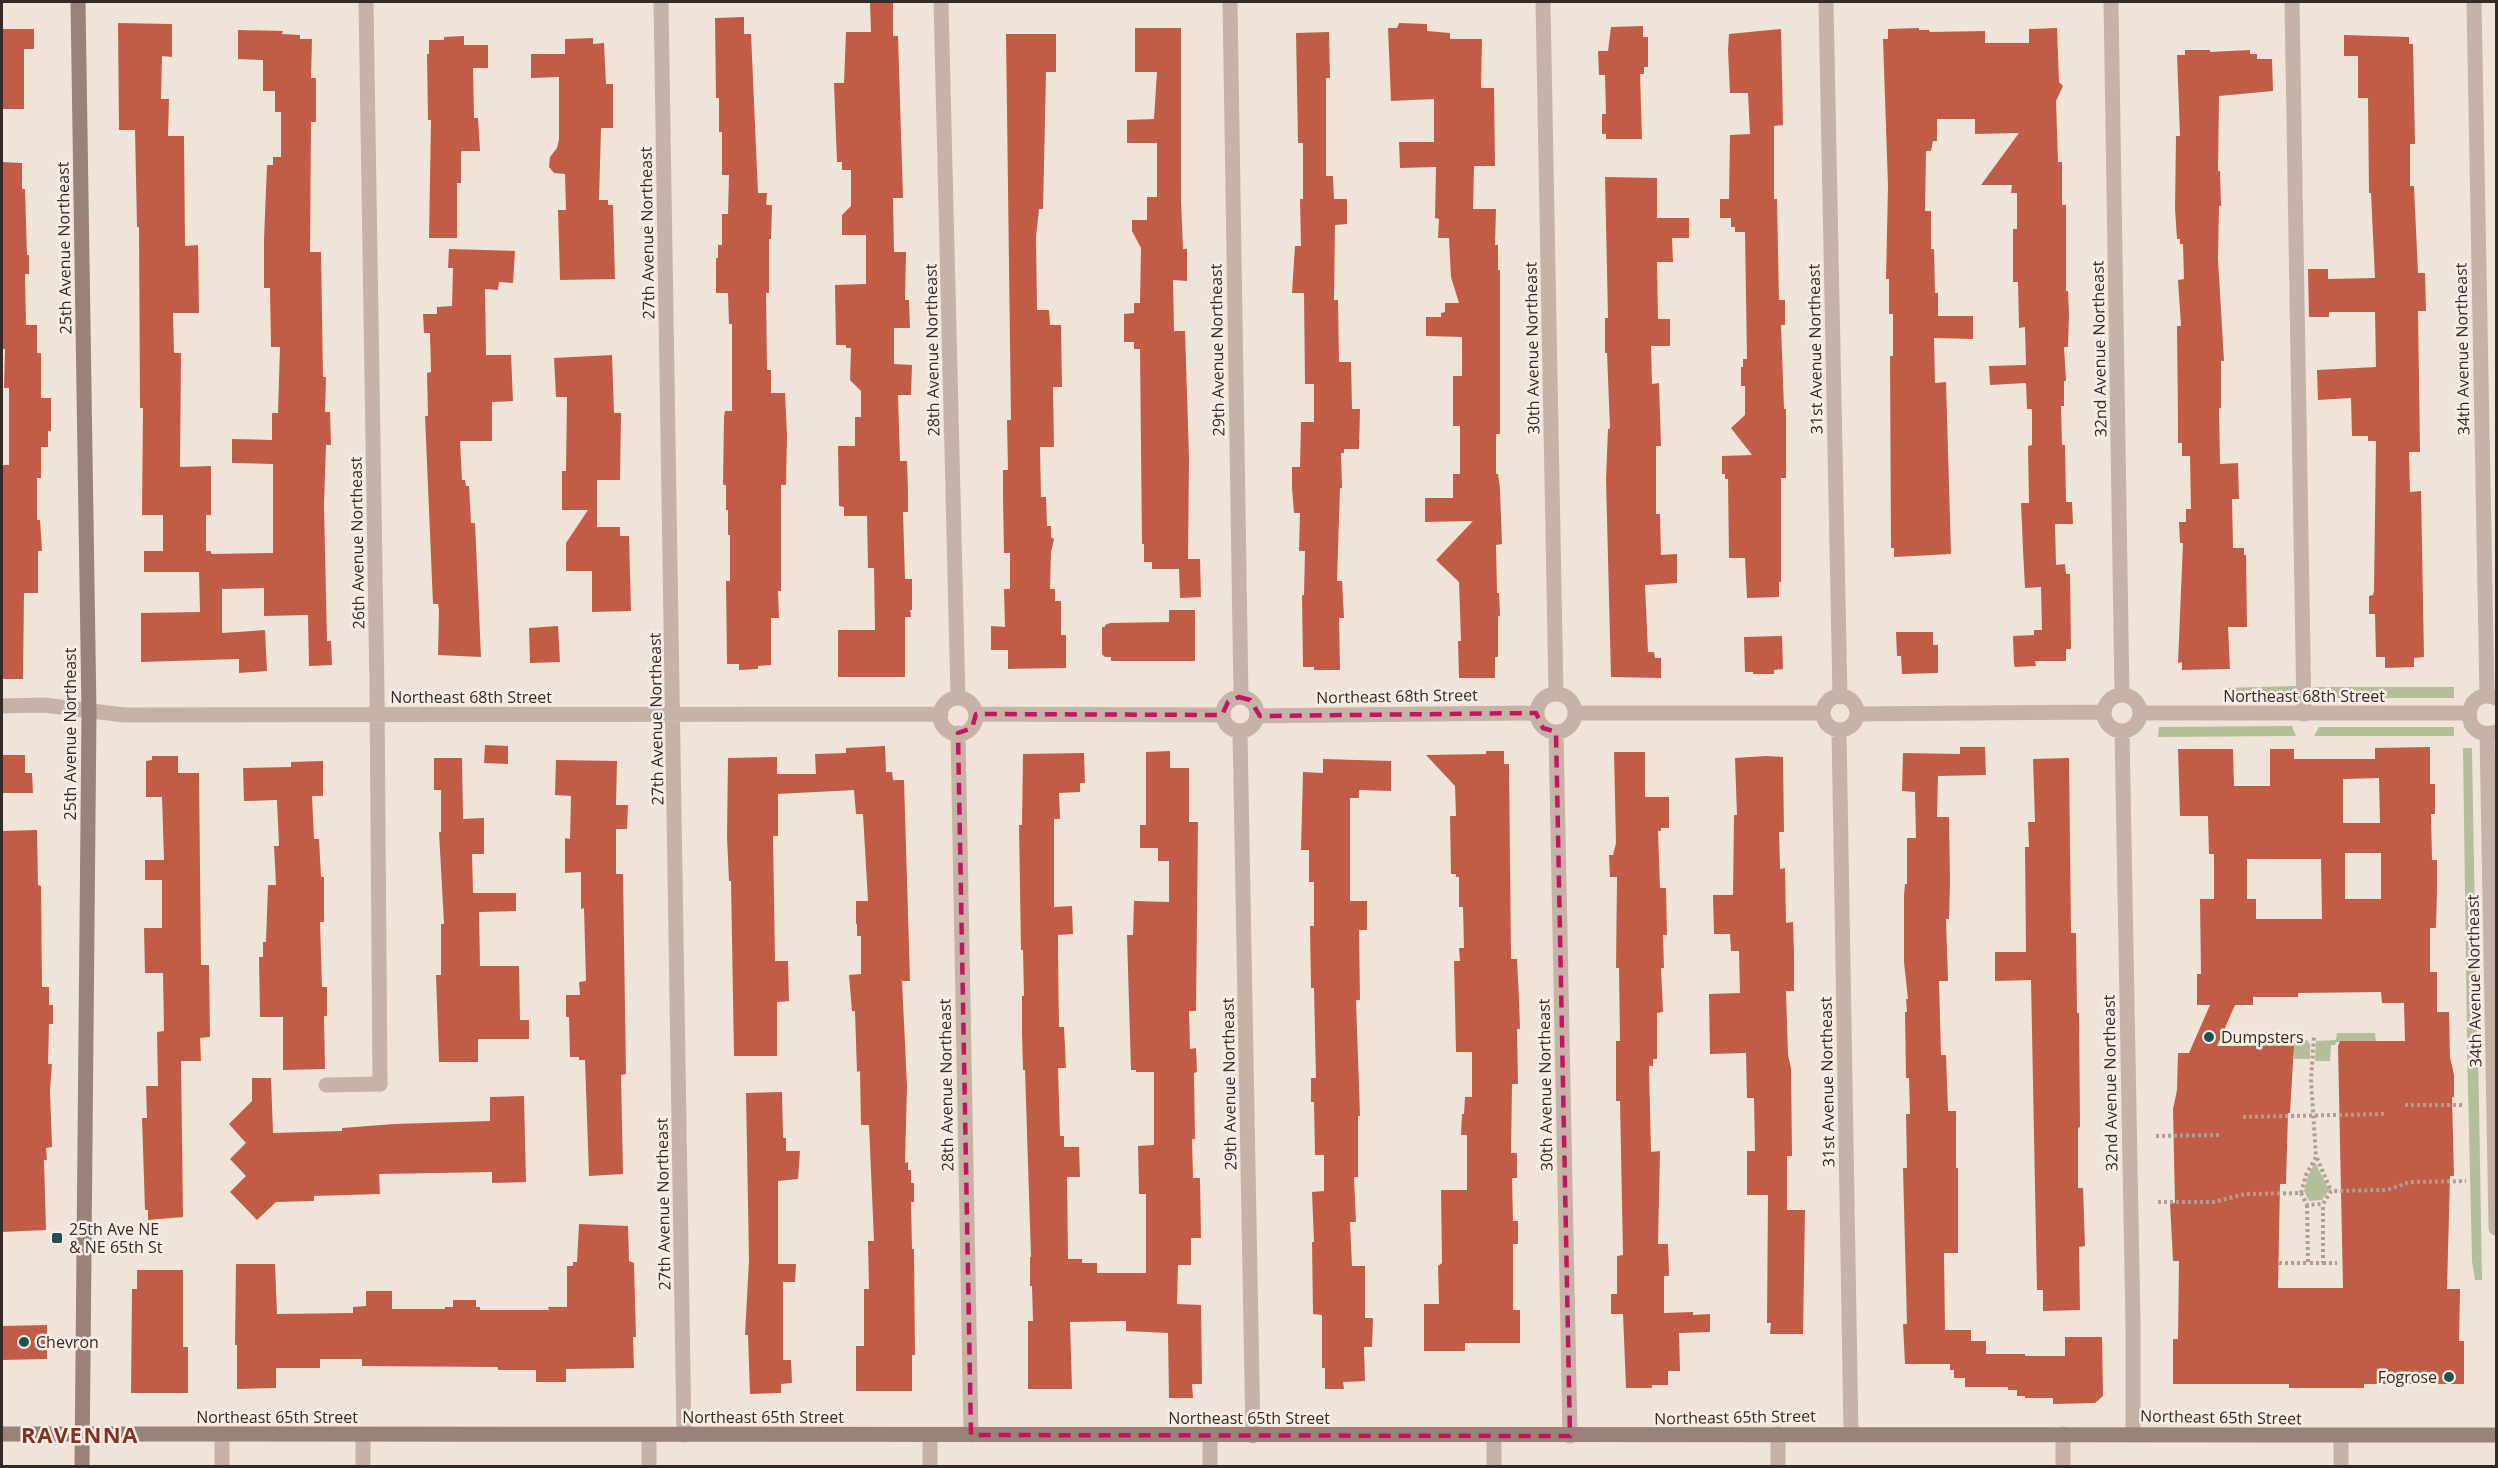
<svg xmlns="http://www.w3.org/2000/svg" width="2498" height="1468" viewBox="0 0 2498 1468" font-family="'Open Sans',sans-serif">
<rect width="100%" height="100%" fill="#f0e4d9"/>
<!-- green -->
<path fill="#b4be9a" d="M2297,686L2290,698L2223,699V688Z
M2313,687H2454V698H2312Z
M2292,726L2296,736L2158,737L2159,727Z
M2319,727H2454V736H2314Z
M2463,748H2472L2477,1039H2467Z
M2260,1032L2293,1033L2294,1040H2307L2310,1044V1059H2294L2293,1046H2244L2248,1038Z
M2337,1033H2375L2376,1041L2336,1042L2335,1045H2331L2330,1061H2315L2316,1041L2336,1040Z
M2467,1045H2478L2482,1280H2475L2472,1261Z
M2315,1162L2329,1190L2322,1200L2309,1201L2304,1191L2308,1176Z"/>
<!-- building -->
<path fill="#c15d46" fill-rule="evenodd" d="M870,3H893V36H898L903,198H893L894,252H906L905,300H909L910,328H894V364L912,365L911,395H898L900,461H907L908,493V512H903L905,579H912V610H910L911,617H905V677H838V630H875L874,568H868L867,516H844V507L839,506L838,446H855V417H861V391L850,380L851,348H846V345H836L835,285L866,284V235H842V215L851,206V170H842V162H837L834,83H844L846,32H871Z
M744,17V34H751L758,193H767L766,205H772L771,239H769V293H766L767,370H771V393H785L787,436L786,485H781V591H778L779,618H771V665L758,666V669L739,670V664H727L726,581H730V535H728V510H726V485H723L724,417L725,411H732V324H729L728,293H716V258H718V245H722V214H728L729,175H722V132H719V98H716L715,18Z
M118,23L172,24V57L162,56L161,99H169L168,136H184L185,246L198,245L199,313H173L174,353H181L180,467L211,466V515H206V551H211V554L273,553V464L232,463V439L272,440V413H278L280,347H271L270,288H264V239L267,165H273V157H281V112H275V91H263V60L238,59V30L283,31L282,34L300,35V39H312L311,78H316V122H311L310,252H321L323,377H326L325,412H330L331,445H326L324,505L327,641H331L332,665L309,666L308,615L264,616V588L222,589V633L265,630L267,671L239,673V659L141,662V613L200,612L199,572H144V551H163V515H142L143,408H140L139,227H137L135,130H119Z
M1399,23L1427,24V31L1450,33V39H1482L1481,88H1494L1495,166H1474L1473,209H1496L1495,245H1498V270H1500V434H1496V474H1498L1500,489L1502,544L1496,545L1497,593H1499L1500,616H1498V657H1495V678H1459L1458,641H1461L1459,582L1436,560L1473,521L1425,522V498H1453V474H1460V426H1453V376H1462V337L1426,336V317H1441V313L1445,312V303H1459L1451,277L1449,238H1438L1439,219L1435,218L1436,167L1400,168L1399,142H1434V99L1391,101L1388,28H1397Z
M1643,26V37H1648V67H1644V74H1640L1642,139H1606V134H1602V114H1606L1605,75H1599L1598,51H1608L1611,27Z
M1135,28H1181V201L1183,249H1187V281L1173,280L1174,331H1185L1189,457L1188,559H1200L1201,597L1180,598L1179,569H1152V562H1144V544H1142L1140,349H1134V342H1124V314L1134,313V303H1140L1141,248L1132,231V220H1147V197H1157V143H1127V120L1154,119L1157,72H1135Z
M1919,28V30H1929L1930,32L1985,31V43H2029V29L2057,28L2059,82L2063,86L2056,101L2058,162H2062V205H2066V291H2068L2069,314L2068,347H2064L2066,381H2064V406H2061L2062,445H2065L2066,502H2072L2073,524H2055L2056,565L2065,564L2066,574H2070L2071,649H2066V661H2035L2036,666L2015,667L2014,664L2013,636L2034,635V630H2042L2041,587L2025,588L2023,550L2021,503H2029L2028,446L2032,445V409H2027L2026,383L1990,385L1989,366L2026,365L2025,327L2019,328L2018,282H2013V229H2017V193H2011L2012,185H1981L2019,133L1975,134V119H1937V141H1933L1931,151H1926L1925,211H1931V249H1934L1935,293H1938V316H1973V339L1934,338L1935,383L1946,382L1951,554L1894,557V548H1891L1890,356H1893V314H1889V279H1886L1888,186L1883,39H1888V29Z
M2,29H34V49H24V109H2Z
M1781,29L1783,125L1774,126V199H1777L1779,300H1785V325H1781L1784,409H1786V478H1781V582H1779V597L1747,598L1745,558H1729L1728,479H1725V474H1722V456L1752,455L1731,428L1745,415V386H1741V367H1743V359H1747L1745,232H1735V227H1731V218H1720V199H1729L1730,135L1750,134L1748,93H1730L1728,50L1729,34Z
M1329,32L1330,78H1326V176H1333L1334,199H1347V224L1335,225L1334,300H1338L1339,362H1351L1352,409H1360L1359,449H1344V453H1341L1342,488H1340L1337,581H1342L1344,618H1339L1340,670H1314V667H1303L1302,595H1304L1305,551H1299L1300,513H1294L1292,488V467H1300L1301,422H1314V384H1305L1304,293H1292L1295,246H1301L1300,199H1303V143H1298L1296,33Z
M1006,34H1056V72H1046L1043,209H1039L1036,237L1037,310H1049L1050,325H1061L1062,387H1053L1054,447H1040L1041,497H1046L1047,526H1051V537L1054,539L1051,552L1050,589H1055V601H1061V635H1066V668L1008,669V650H991V626L1005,627L1004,589H1010V553H1004L1003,497V470H1008L1007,420H1011Z
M2344,35L2409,37V44H2413L2415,144H2410V186H2414L2418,273H2425L2426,311H2418L2420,452H2409L2410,492L2421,491L2424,657L2414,658V667L2385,668V657H2376L2375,614H2369V596L2373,595L2374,591L2376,441H2368V436H2352L2351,398L2318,400L2317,370L2376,367L2375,312H2329V317H2309L2308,269H2328V279L2375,278L2371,193H2369L2368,98H2358V56H2344Z
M464,36V45H488V68H473L474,118H478L480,151H461V183H457V238H429L431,120H428L427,54H429V40H444V37Z
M593,38V44L604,43L606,84H613V128H601L599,200H608V205H613L615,279L560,280L558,210H566L565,174L554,173L549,167L550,157L557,148L559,139V77L531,78V54H565V39Z
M2185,50H2210V52L2250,50V54H2257V59H2272L2273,91L2219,96L2218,171H2220L2221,206H2219L2218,259L2224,361H2221V408H2219L2220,464L2238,463L2239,499H2232L2233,548H2244V555H2246L2247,627H2228L2230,669L2182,670V662L2178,663L2183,543H2180L2179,522H2186V509H2191L2190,456H2182V443H2178V422L2177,326H2181L2178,280L2184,279L2183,244H2180V239H2177L2175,209L2176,136H2180L2177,55H2185Z
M2,162L22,163V189H25L27,255H29V274H25L26,325H37V353H41V398H51V431H48V447H41V478H37V520H40L42,551H38V593H24L23,679H2V465H9V388H4L5,349H2Z
M1605,177L1657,178V218H1689V238H1672L1673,262H1657L1658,319H1670V346H1651L1652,384L1659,383L1661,446H1656V514H1660L1661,555L1677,554V583L1645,585L1648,652H1654L1655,658H1661V678L1611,677L1606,479L1608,429H1610L1607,353H1605V318H1608Z
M449,249L515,251L513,283L499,282L498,290L485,289L486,355H511L513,401L492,402V441H460L462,480H465L466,486H469L471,523H475L481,657L438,655L439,610L438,604H433L425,416H428L427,373L431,372L430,333H424L423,314H437V307L452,306L453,268H448Z
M612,355L614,413H621L620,480H597V527H620V536H629L631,611L592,612V571H566V543L588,510H562V471H566L567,397H556L554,358Z
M1169,610H1195V661H1111V657H1105L1102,654V627H1105V625L1110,623L1169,622Z
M558,626L560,662L530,663L529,628Z
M1896,632H1933V645H1938V673L1902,674L1901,656H1897Z
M1782,636L1783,669L1774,670V674H1753V672H1745L1744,637Z
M485,745L508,746V764L484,763Z
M885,746L886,772H892L893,780H904L910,981H902L907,1086L905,1163L908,1162V1170H911V1183H914V1202H911L912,1249H914L915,1355H912V1391H856V1346H864V1289H869L868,1241H874L869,1125H861L860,1071L857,1072L855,1011H852L849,975L861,974V936H857V924H856V901H868L863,814H856L854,790L778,794V836H773L775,961H788L789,1001L777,1002V1056H734L731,881H729L727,837L728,758L777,757V774H816L815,754L846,753V748Z
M1960,747H1985L1986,775L1938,776L1937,817H1949L1950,883L1949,919H1946L1948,981H1939L1941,1055H1946L1948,1111H1956V1168H1958V1253H1944L1945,1330H1971V1341H1986V1354H2025V1356H2065V1337H2102L2103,1396L2095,1403L2053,1404V1398H2025V1396H2017V1390H2008V1387H1965V1378H1954V1370H1950V1364H1905L1903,1324H1907L1903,1168H1907L1906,1114H1910L1909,1078H1906L1905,1012H1907L1906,999H1908L1904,962V895L1905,884H1907V838H1916L1915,792L1902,791L1903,753L1960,754Z
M2430,747V784H2435V814H2431L2432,860H2437V890L2436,928H2430V972H2437V1012H2449L2450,1057L2454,1075V1097H2452L2454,1176H2450L2447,1289H2460L2459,1341H2464V1384H2364V1388H2289V1384H2173V1339H2178L2179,1261H2173L2170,1203H2175L2173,1109L2177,1090L2178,1053H2189L2210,1005H2197V974H2201L2200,899H2214V854H2209L2208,816H2180L2178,749H2233L2234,786H2270V749H2294V759H2375V748ZM2379,778L2380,823H2343V779ZM2345,853H2381V899H2345ZM2247,859H2321L2322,919H2256V899H2247ZM2381,992L2382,1003H2404L2405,1041H2340L2338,1046L2343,1288H2278L2280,1184H2286L2288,1113H2290L2294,1046H2217L2235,1005H2253V997H2298V993Z
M1170,751V768H1189V822H1198L1196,1011H1189L1190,1049L1196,1048L1197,1072L1194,1073L1195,1139H1192L1193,1178H1200L1201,1238H1191V1265H1178L1177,1304L1201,1305L1202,1384H1192L1193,1398H1169L1168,1333L1126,1331V1321L1070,1322L1072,1389H1028V1321H1033L1032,1286H1030V1257H1031L1025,1070H1023L1022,1032V996H1024L1023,950H1021L1019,825H1022L1023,754L1084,753L1085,783H1080V792L1059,793L1060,819H1054V907L1072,906L1073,934L1058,935V953L1059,1027H1064L1066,1068H1058L1060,1136H1064V1147H1079L1080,1177H1067L1068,1259H1082V1263H1097V1273H1146V1194H1139L1138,1146L1154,1145V1072H1136V1070H1131L1127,935H1133L1134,901L1169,902V861H1158V848H1140V825H1146V752Z
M1486,751H1504V764H1509L1511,959H1517L1519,1000L1520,1029H1517L1518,1084H1512L1511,1153H1517V1178H1512L1513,1221H1518V1244H1513V1310H1520V1343H1465V1351H1424V1304H1439L1438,1266L1442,1263L1441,1190H1467V1135H1461L1462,1114H1464L1465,1097H1472V1052H1456L1454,961H1460L1459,948H1464L1463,907H1459V877H1456V874H1451L1450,816H1456L1455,786L1426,755L1486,754Z
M1614,752H1645V797H1669V828H1661V831H1658L1660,888H1666L1667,935H1663L1664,968H1661L1663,1012L1657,1013V1059H1653V1066H1649L1651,1152L1660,1151L1658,1244H1668L1669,1276H1664V1313L1693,1312V1315L1710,1314V1332L1679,1333L1680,1371H1668V1385H1652V1388H1626L1623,1314H1611V1294H1617V1256L1623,1255L1620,1101H1616V1041H1620L1619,968H1616L1617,877H1610L1609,855H1613L1616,843Z
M2,755H25V773H32L33,793H2Z
M152,756H178V773H199L201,965H209L210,1037L200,1038L201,1061H181L183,1217L148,1220V1210H145L142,1118H147L146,1086H158L157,1032L164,1031L163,973H145L144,928H162V880H145V860H164L162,797H146V761L152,760Z
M1766,756L1783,757L1784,832H1779L1780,869L1785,868L1786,923L1793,922L1794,955V991H1786L1788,1055L1791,1068L1792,1156H1787V1210H1805L1803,1334H1770L1771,1323H1767L1768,1195H1747V1151H1755L1754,1098H1747L1746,1053L1710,1054L1709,994L1740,993L1739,951H1731L1730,934H1714L1713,895H1733L1734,815H1737L1735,758Z
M434,758H462L463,819L484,818V854H472L473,893H516V911L479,912L480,966H519L520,1020H529V1039H478V1062H439L436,975H441V924H444L439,832H441V790H434Z
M2069,758L2071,933H2076L2077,1013H2079L2080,1127L2078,1128V1188H2083L2085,1246L2079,1247L2080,1310L2043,1311V1290H2037L2031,980L1995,981V952H2026L2025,847H2029L2028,822H2035L2033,759Z
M1323,759L1391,761V791L1359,790V798H1350V901H1367V930H1359L1360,1000H1356L1360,1116H1358V1177H1354L1356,1222H1350L1352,1266H1365V1318H1373L1372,1347H1364L1365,1381L1343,1382L1344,1389H1325V1368H1322V1315L1313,1314L1312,1242H1314L1312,1192L1324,1191V1155H1315L1314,1102H1311V1078H1316L1314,988H1311L1310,926H1314V882H1309V850H1301L1303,772L1323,773Z
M556,760L617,761L616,805H628L627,829H616V874H623L626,1074L621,1075L623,1174L589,1176L585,1060H579V1057H570L569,1017H566V995H580L579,982L586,981L584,908L581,909V872L565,873V838L570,839L571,796L555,795Z
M323,761V796H312L314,839H319L321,877H324V922H320L322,987H327V1016H324L325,1069L283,1070V1017H260L259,957H263V942H266L268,885H276L274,846H279L277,800L244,801L243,768L291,767V762Z
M37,830L38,885L41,886L42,987H49V1005H53V1024H49L48,1064H52L50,1091L52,1147L46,1148L47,1160H44L46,1230L2,1232V831Z
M252,1078H271L273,1133L342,1131V1128L394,1124L490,1121V1097L524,1096L526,1182L492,1183V1172L379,1174L380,1194L314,1196V1201L276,1202L257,1220L230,1192L246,1176L230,1159L246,1143L229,1124L252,1101Z
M782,1092L783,1138H786V1151H800L798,1179L778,1181V1264H796L795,1282H783V1360H791L792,1383L781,1384V1393L750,1394L748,1335H745L749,1260L746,1093Z
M579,1224L628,1226L629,1261L634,1263L636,1337H633L634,1368L566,1369V1382H536V1370H498V1367L362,1366V1359H320V1368H276V1388L237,1389V1345H235L236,1264H275L277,1314L353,1313V1307L366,1306V1291H392V1309H445V1307H453V1300H476V1307H480V1310H549L548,1307H567V1266H573V1262H577Z
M137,1270H183V1347H188V1393H131L132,1289H137Z
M47,1325V1359L2,1360V1326Z"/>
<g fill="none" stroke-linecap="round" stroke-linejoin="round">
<!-- path -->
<path stroke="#b39d90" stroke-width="4" stroke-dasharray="3 3" stroke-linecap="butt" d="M2405,1105H2465
M2243,1117L2384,1114
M2156,1136L2219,1135
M2317,1158L2331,1191
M2301,1193L2307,1205L2323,1204L2331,1191L2387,1190L2410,1182L2466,1181
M2158,1202H2214L2245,1194L2301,1193L2306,1175L2316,1157L2311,1080L2314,1036
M2307,1205L2308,1263H2323V1204
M2279,1263H2308
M2323,1263H2337"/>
<!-- service -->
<path stroke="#c7b3a6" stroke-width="15" d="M2292,2L2304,714
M326,1085L380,1084
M222,1434V1466"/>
<!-- minor -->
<path stroke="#c7b3a6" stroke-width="15" d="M366,2L377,692L380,1084
M661,2L684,1435
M941,2L958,698
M1230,2L1241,697
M1543,2L1556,694
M1826,2L1840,697
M2111,2L2122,695
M2474,2L2487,696
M1537 713a19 19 0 1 1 38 0a19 19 0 1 1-38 0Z
M2104 713a18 18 0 1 1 36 0a18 18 0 1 1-36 0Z
M1823 713a17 17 0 1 1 34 0a17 17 0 1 1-34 0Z
M1223 714a17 17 0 1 1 34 0a17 17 0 1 1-34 0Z
M940 716a18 18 0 1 1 36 0a18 18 0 1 1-36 0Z
M2,706L44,705L124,715L941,714
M1575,713H1823
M2140,713H2469
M976,714L1223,715
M1857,714L2104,712
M1258,716L1536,713
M1839,730L1851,1434
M2122,731L2133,1325V1434
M1240,732L1253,1436
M1556,732L1570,1436
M2496,732C2459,743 2462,685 2496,698
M958,733L971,1435
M2487,734L2496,1228
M2063,1434V1466
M363,1435V1466
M649,1435V1466
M930,1435V1466
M1210,1436V1466
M1494,1436V1466
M2341,1436V1466
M1778,1466V1434"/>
<!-- secondary -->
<path stroke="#9b8277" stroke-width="15" d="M78,2L89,712L82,1466
M2,1434L2496,1435"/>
</g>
<!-- marked area -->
<path fill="none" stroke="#c2185b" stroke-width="4.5" stroke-dasharray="12 8" stroke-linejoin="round" d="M1239,697L1250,700L1260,716L1536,713L1543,728L1556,732L1570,1436L971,1435L958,733L972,728L976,714L1222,715L1228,702Z"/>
<!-- markers -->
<g fill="#1e5353" stroke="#f8eee5" stroke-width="2">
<circle cx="2209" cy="1037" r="6"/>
<rect x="51" y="1232" width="12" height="12" rx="3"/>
<circle cx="24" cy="1342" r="6"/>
<circle cx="2449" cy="1377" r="6"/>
</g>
<g text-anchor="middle" stroke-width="5" stroke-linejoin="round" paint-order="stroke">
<!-- street labels -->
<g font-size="16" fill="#342a26" stroke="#f8eee5">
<text transform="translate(647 233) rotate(-91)" y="6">27th Avenue Northeast</text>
<text transform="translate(64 248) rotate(-91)" y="6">25th Avenue Northeast</text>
<text transform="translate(1532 348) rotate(-91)" y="6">30th Avenue Northeast</text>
<text transform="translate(1815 349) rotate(-91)" y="6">31st Avenue Northeast</text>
<text transform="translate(2099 349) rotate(-91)" y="6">32nd Avenue Northeast</text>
<text transform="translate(2462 349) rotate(-91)" y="6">34th Avenue Northeast</text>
<text transform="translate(932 350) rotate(-91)" y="6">28th Avenue Northeast</text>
<text transform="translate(1217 350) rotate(-91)" y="6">29th Avenue Northeast</text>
<text transform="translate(357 543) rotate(-91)" y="6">26th Avenue Northeast</text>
<text transform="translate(1397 696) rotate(-1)" y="6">Northeast 68th Street</text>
<text x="2304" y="702">Northeast 68th Street</text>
<text x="471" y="703">Northeast 68th Street</text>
<text transform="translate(656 719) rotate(-91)" y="6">27th Avenue Northeast</text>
<text transform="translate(70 734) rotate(-90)" y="6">25th Avenue Northeast</text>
<text transform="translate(2474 981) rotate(-91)" y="6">34th Avenue Northeast</text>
<text transform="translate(1827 1082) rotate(-91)" y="6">31st Avenue Northeast</text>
<text transform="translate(2110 1083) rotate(-91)" y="6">32nd Avenue Northeast</text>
<text transform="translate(1229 1084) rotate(-91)" y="6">29th Avenue Northeast</text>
<text transform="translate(946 1085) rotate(-91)" y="6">28th Avenue Northeast</text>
<text transform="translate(1545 1085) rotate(-91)" y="6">30th Avenue Northeast</text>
<text transform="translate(663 1204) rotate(-91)" y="6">27th Avenue Northeast</text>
<text x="277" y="1423">Northeast 65th Street</text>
<text x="763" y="1423">Northeast 65th Street</text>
<text transform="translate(1735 1417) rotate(-1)" y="6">Northeast 65th Street</text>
<text transform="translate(2221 1417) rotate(1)" y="6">Northeast 65th Street</text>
<text x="1249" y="1424">Northeast 65th Street</text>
</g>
<!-- poi labels -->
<g font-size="16" fill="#342a26" stroke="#f8eee5" text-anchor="start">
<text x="2221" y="1043">Dumpsters</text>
<text x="69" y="1235">25th Ave NE<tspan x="69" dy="18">&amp; NE 65th St</tspan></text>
<text x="36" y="1348">Chevron</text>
<text x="2437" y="1383" text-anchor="end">Fogrose</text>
</g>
<!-- district labels -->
<g font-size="22" font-weight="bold" letter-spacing="1.5" fill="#7f3423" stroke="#f8eee5">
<text x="80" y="1443">RAVENNA</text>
</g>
</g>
<!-- border -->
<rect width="2498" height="1468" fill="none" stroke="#342a26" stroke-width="6"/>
</svg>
